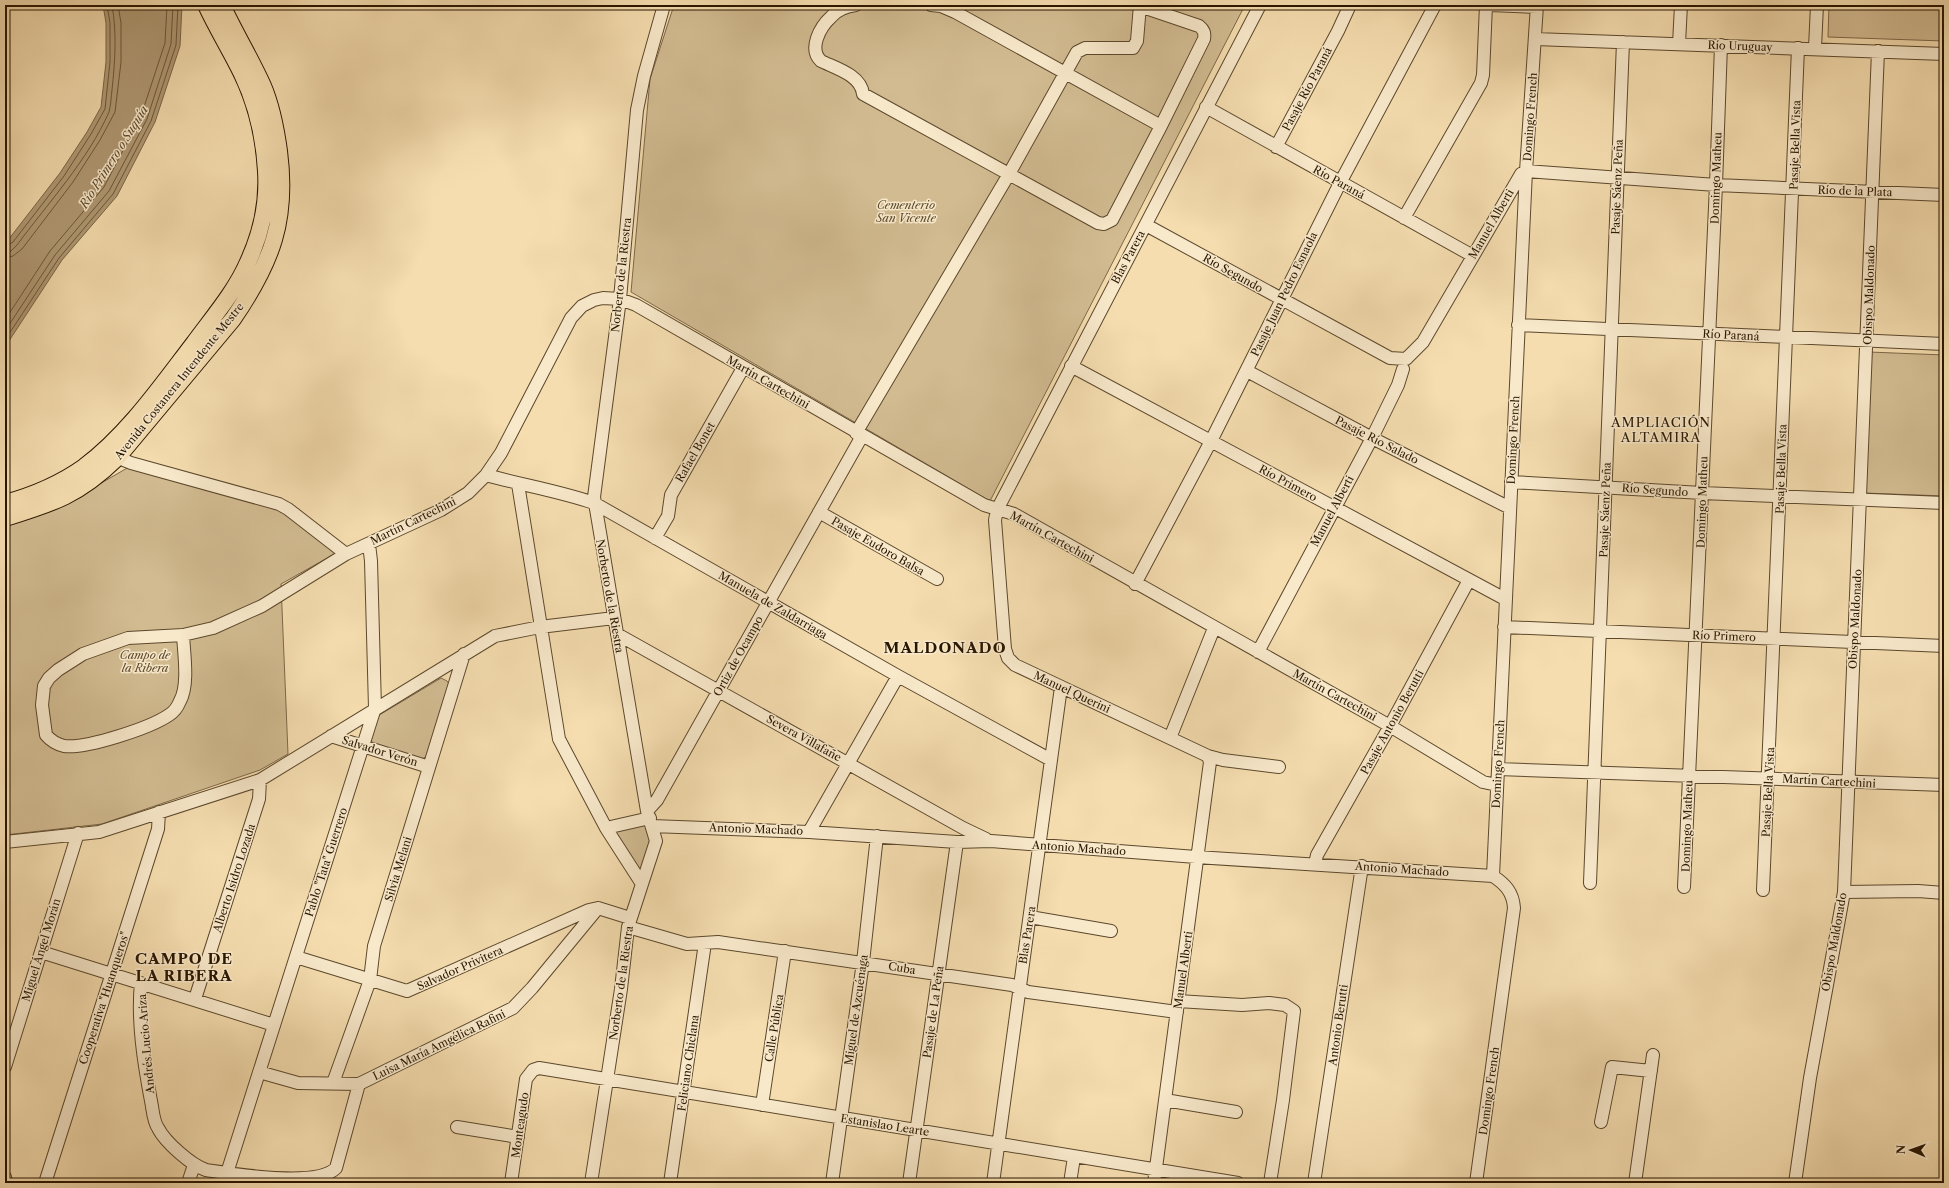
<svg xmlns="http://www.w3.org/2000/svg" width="1949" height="1188" viewBox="0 0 1949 1188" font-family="'Libre Caslon Text',serif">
<rect width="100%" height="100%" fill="#f5ddaf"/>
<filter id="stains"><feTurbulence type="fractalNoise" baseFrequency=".005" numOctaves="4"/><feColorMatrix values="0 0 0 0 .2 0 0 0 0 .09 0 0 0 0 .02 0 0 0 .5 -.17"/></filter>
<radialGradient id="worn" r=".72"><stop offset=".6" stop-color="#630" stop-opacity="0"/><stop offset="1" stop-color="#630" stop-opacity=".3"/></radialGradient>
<!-- green -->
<path fill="#d2bb91" stroke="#7e6848" d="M674,5H1245L990,501L631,292L650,79Z
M1829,5H1944V41L1828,37Z
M1869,352L1944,355V496L1864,493Z
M129,467L254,502L281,511L338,552L281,584L288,754L260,770L102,824L5,835V527L58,508Z
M441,678L447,681L450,685L427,756L422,759L374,744L370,739L376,717Z
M647,824L652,841L640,879L610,830Z"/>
<!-- water -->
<path fill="#b09974" stroke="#7a6546" d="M103,5H182L180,46L155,122L117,196L62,260L5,347V244L60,173L87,132L101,107L106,62V23Z"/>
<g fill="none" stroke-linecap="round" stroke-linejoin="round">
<!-- shore -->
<path stroke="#6c583a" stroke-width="1" d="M5,247L13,242L64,176L91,134L105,109L110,62V23L107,5
M5,252L11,251L17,245C48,203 88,160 109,112C111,105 111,97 112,90C115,62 117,33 112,5
M5,258L13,256L22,249L73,182L100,140L115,112L121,62V23L118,5
M5,320L50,251L104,187L141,116L165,43L167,5
M5,331L55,255L109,191L147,119L171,44L173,5
M5,340L59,258L113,194L151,121L176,45L178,5"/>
<!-- minor casing -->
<g stroke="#5c482c" stroke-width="14">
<path id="minor" d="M856,5C847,6 837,10 831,17C820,27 808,49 821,61C835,68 861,75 863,94L1098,223L1104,224L1112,220L1161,126L1204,39C1205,33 1204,30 1199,26L1140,6
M931,5L941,6L955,12L1161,126
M1260,5L997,510L995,520L1005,649L1008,658L1015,665L1208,756L1223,760L1279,767
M1490,5L1537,7
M1535,39L1944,54
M1679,44L1681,5
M1815,48L1817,5
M1206,107L1473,256
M1276,147L1338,31L1350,5
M1404,218L1481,83L1483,75L1486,5
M1146,225L1390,358L1406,359L1423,342L1521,174L1526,171L1716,185L1944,195
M1518,325L1944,344
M1071,366L1505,599
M1247,371L1372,438L1510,508
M856,433L1009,174L1077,52L1085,48H1133L1137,41L1140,5
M111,455L131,463L279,504L288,509L346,554
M486,475C522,485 559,491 594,503L898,676L1051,760
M1511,482L1702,493L1944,503
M518,484L559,739L606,828L642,884
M819,512L937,579
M655,538L668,516L671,495L743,368
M1135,584L1211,441L1340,183L1435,5
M1504,627L1944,646
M617,634L963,828L986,839
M183,635C184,654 189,685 180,701C178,706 174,712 169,715C150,728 86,749 64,746C56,744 51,741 46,735L42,705L44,686L49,678L58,670L83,654L128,638L183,635L213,628L262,606L346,554L441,510L468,493L486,475L501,453L571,318L582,306L594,300L603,298L620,299L636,305L984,505L1014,514L1390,726L1483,782L1497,785
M1258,652L1372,438L1398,385L1403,369
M331,736L429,767
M1170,738L1214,628
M1498,769L1944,785
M647,811L657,800L862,436
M652,826L809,832L957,842L991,841L1196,857L1493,876C1505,884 1513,892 1514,908L1476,1183
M606,828L650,818
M809,832L898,676
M5,842L99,832L260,780L495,636L540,627L614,618
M1315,864L1317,855L1390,726L1469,580
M1493,876L1526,171L1537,5
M1590,883L1623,42
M1684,887L1716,185L1721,45
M1763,890L1798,48
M1844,892L1918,891L1944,893
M598,908L630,918
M1030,917L1111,931
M628,927L687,944L718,942L1012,985L1028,992L1177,1012
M41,952L274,1025
M296,957L407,991L589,910L598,908
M141,983C137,1021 144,1064 151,1101C153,1110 153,1121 158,1128C165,1142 191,1165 206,1170C234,1174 317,1188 336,1168L359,1084
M195,999L259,799L260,780
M1178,1001L1242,1005L1269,1003L1285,1005L1294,1011L1283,1100L1270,1183
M5,1067L78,833
M259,1072L298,1083L359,1084L513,1008L532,988L598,908
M333,1083L370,980L374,946L464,654
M1165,1100L1236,1112
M762,1105L785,951
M1601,1122L1612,1067L1651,1071
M457,1127L518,1137
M227,1173L375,708L371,561L369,544
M5,1177L6,1183
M45,1183L158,829L159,812
M188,1183L194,1165
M511,1183L526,1079L533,1070L539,1068L1238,1183
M591,1183L621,989L628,927L656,841L647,811L594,497L620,299L637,110L644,76L664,5
M670,1183L705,943
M832,1183L863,962L877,836
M909,1183L957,842
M993,1183L1061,687
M1070,1183L1074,1157
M1154,1183L1210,762L1208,756
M1314,1183L1362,866
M1635,1183L1653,1055
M1795,1183L1810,1078L1844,892L1878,51"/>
</g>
<!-- major casing -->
<g stroke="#291600" stroke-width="18">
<path id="major" d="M5,503C34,495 60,484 84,467C128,434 161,386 194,343C213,317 235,292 248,262C261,234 268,202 266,171C264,137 257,105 242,74C231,51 217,29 206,5
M5,518C54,503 79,495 117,458L233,319C272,262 288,220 279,151C276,129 272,107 263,86C251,59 235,33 222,5"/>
</g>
<!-- minor -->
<use href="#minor" stroke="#f8e9cb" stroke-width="12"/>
<!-- major -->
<use href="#major" stroke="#f5ddaf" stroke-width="16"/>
</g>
<g text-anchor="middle" stroke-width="3" stroke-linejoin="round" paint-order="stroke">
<!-- street labels -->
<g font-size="11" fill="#291600" stroke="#f8e9cb">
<text transform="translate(1740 46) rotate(2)" y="4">Río Uruguay</text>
<text transform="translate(1307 89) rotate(-62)" y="4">Pasaje Río Paraná</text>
<text transform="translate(1530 117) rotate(-86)" y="4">Domingo French</text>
<text transform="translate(1795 145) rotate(-88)" y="4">Pasaje Bella Vista</text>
<text transform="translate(1716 178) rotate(-88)" y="4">Domingo Matheu</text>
<text transform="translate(1339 182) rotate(29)" y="4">Río Paraná</text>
<text transform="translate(1617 187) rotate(-88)" y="4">Pasaje Sáenz Peña</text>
<text transform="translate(1855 191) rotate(2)" y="4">Río de la Plata</text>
<text transform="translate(1491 224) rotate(-60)" y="4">Manuel Alberti</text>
<text transform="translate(1128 257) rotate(-62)" y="4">Blas Parera</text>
<text transform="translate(1233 273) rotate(29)" y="4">Río Segundo</text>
<text transform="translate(621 275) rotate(-84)" y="4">Norberto de la Riestra</text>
<text transform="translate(1284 294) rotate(-64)" y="4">Pasaje Juan Pedro Esnaola</text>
<text transform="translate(1869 295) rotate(-88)" y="4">Obispo Maldonado</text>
<text transform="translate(1731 335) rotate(3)" y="4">Río Paraná</text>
<text transform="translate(179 381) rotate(-51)" y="4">Avenida Costanera Intendente Mestre</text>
<text transform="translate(768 382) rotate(30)" y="4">Martín Cartechini</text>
<text transform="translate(1377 440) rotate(27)" y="4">Pasaje Río Salado</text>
<text transform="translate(1513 440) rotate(-87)" y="4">Domingo French</text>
<text transform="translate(695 452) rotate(-60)" y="4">Rafael Bonet</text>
<text transform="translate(1781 469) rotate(-88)" y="4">Pasaje Bella Vista</text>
<text transform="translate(1288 483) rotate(28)" y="4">Río Primero</text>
<text transform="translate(1655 490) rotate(4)" y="4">Río Segundo</text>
<text transform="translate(1702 502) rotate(-88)" y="4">Domingo Matheu</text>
<text transform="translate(1605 510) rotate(-88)" y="4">Pasaje Sáenz Peña</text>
<text transform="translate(1332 511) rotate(-62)" y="4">Manuel Alberti</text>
<text transform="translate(413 521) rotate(-26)" y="4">Martín Cartechini</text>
<text transform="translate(1052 537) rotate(29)" y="4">Martín Cartechini</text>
<text transform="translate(878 546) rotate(30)" y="4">Pasaje Eudoro Balsa</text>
<text transform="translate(610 596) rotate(80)" y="4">Norberto de la Riestra</text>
<text transform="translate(773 605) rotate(30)" y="4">Manuela de Zaldarriaga</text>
<text transform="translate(1855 619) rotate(-87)" y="4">Obispo Maldonado</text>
<text transform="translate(1724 636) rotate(2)" y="4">Río Primero</text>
<text transform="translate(738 656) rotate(-61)" y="4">Ortiz de Ocampo</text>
<text transform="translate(1072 692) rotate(25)" y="4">Manuel Querini</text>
<text transform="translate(1335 695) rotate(29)" y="4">Martín Cartechini</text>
<text transform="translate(1392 722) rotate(-61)" y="4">Pasaje Antonio Berutti</text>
<text transform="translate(804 738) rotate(29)" y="4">Severa Villafañe</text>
<text transform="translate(380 751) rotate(17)" y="4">Salvador Verón</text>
<text transform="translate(1498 764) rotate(-87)" y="4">Domingo French</text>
<text transform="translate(1829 781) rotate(3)" y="4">Martín Cartechini</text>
<text transform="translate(1768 792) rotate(-87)" y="4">Pasaje Bella Vista</text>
<text transform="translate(1687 826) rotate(-88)" y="4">Domingo Matheu</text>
<text transform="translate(756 829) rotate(2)" y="4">Antonio Machado</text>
<text transform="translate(1079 848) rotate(4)" y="4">Antonio Machado</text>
<text transform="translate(326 862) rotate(-72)" y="4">Pablo "Tata" Guerrero</text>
<text transform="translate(398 869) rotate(-73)" y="4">Silvia Melani</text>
<text transform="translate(1402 869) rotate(4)" y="4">Antonio Machado</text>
<text transform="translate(234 878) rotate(-72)" y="4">Alberto Isidro Lozada</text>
<text transform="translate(1027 935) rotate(-81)" y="4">Blas Parera</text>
<text transform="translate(1834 942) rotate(-80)" y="4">Obispo Maldonado</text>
<text transform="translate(41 950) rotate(-73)" y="4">Miguel Ángel Morán</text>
<text transform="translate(460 968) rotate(-24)" y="4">Salvador Privitera</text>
<text transform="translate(902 968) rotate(9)" y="4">Cuba</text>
<text transform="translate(1183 970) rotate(-82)" y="4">Manuel Alberti</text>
<text transform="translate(621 983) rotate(-82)" y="4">Norberto de la Riestra</text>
<text transform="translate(104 998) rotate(-72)" y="4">Cooperativa "Huanqueros"</text>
<text transform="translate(856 1010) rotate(-82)" y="4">Miguel de Azcuénaga</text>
<text transform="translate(933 1012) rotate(-82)" y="4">Pasaje de La Peña</text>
<text transform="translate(1338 1025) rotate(-82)" y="4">Antonio Berutti</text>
<text transform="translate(774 1028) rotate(-81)" y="4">Calle Pública</text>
<text transform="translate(146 1044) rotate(-95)" y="4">Andrés Lucio Ariza</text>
<text transform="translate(439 1045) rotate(-26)" y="4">Luisa María Amgélica Rafini</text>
<text transform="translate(688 1063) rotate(-82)" y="4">Feliciano Chiclana</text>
<text transform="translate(1489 1091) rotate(-82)" y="4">Domingo French</text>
<text transform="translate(520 1125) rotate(-82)" y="4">Monteagudo</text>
<text transform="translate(885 1125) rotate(9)" y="4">Estanislao Learte</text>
</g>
<!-- park labels -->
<g font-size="11" font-style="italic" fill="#5c482c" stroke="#f8e9cb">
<text x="906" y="209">Cementerio<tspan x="906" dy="13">San Vicente</tspan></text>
<text x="145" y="659">Campo de<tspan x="145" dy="13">la Ribera</tspan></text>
</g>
<!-- water labels -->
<g font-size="12" font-style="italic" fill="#5f4a2e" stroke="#f8e9cb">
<text transform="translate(114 157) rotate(-58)" y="4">Río Primero o Suquía</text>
</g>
<!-- quarter labels -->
<g font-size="13" letter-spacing="1" fill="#291600" stroke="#f8e9cb">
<text x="1661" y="427">AMPLIACIÓN<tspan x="1661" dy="15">ALTAMIRA</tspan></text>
</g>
<!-- district labels -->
<g font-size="15" font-weight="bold" letter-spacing="1" fill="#291600" stroke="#f8e9cb">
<text x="945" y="653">MALDONADO</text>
<text x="184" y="964">CAMPO DE<tspan x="184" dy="17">LA RIBERA</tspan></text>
</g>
</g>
<!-- margin -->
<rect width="1949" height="1188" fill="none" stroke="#f5ddaf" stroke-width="20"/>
<rect x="6" y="6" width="1937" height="1176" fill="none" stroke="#291600" stroke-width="2"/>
<rect x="10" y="10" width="1929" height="1168" fill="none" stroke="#291600"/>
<!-- north arrow -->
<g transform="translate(1911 1150) rotate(272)" stroke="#f8e9cb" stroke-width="3" paint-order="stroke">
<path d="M0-3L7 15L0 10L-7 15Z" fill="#291600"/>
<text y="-6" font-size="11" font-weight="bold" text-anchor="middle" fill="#291600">N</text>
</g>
<rect width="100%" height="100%" filter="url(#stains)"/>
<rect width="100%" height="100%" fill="url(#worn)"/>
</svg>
